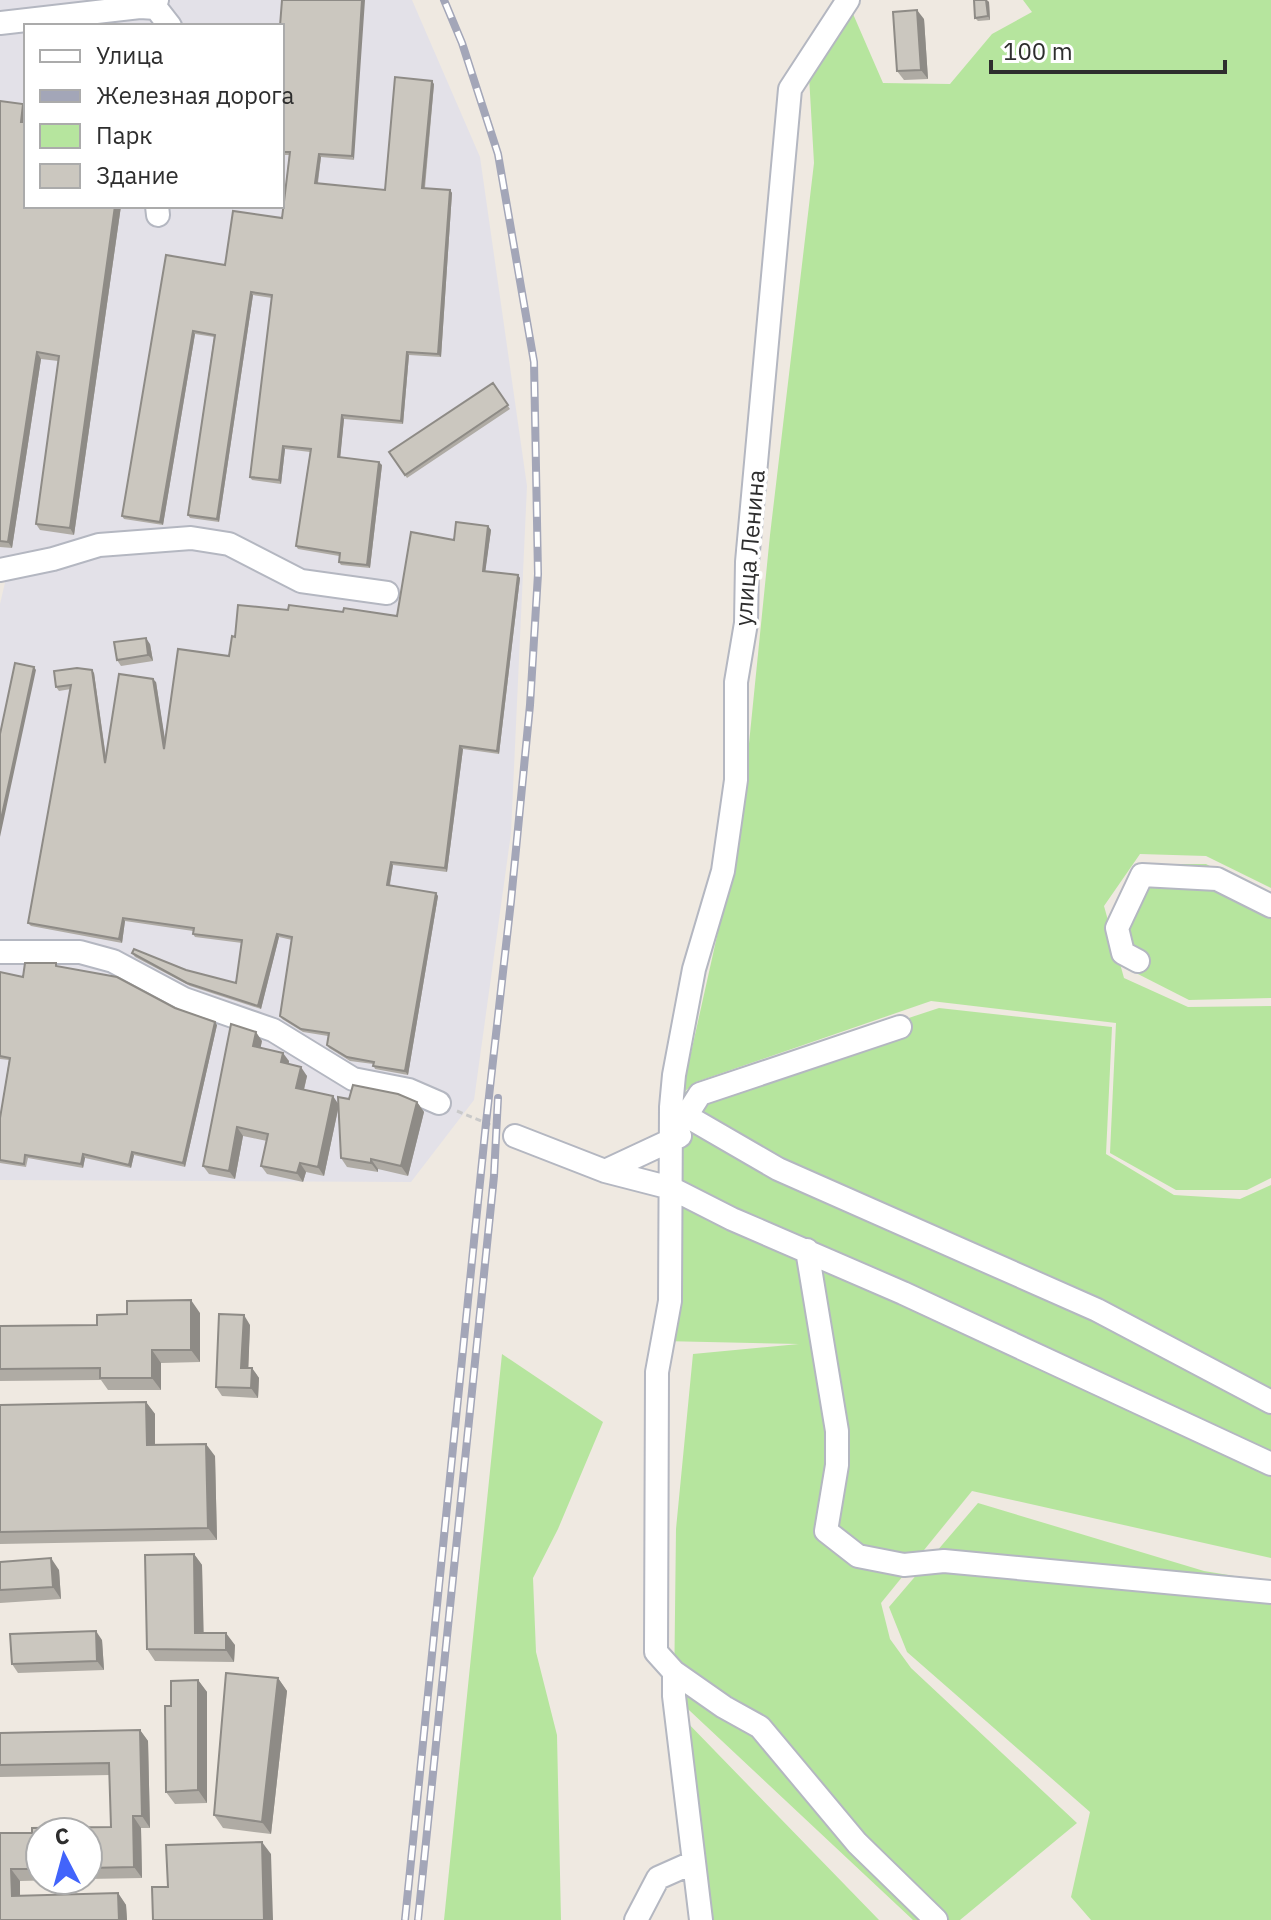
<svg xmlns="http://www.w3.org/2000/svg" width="1271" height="1920" viewBox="0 0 1271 1920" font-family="'IBM Plex Sans',sans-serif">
<rect width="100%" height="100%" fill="#efe9e1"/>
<!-- industrial -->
<path fill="#e3e1e8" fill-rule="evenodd" d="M0,0H412L480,157L527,486L511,833L474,1100L411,1182L0,1180V604L8,570L0,568ZM26,26H282V206H26Z"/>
<!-- green -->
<path fill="#b6e59e" d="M1023,0H1271V888L1206,856L1140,854L1104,906L1124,978L1188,1007L1271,1006V1178L1247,1190H1176L1110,1153L1116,1023L931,1001L696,1082L684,1092L939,1008L1112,1027L1106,1154L1174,1195L1240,1199L1271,1185V1558L972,1491L881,1603L890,1639L911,1668L1077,1823L960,1920H913L674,1696L676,1529L693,1354L799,1344L662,1341L658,1239L676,1120L740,833L770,535L814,163L809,76L850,7L883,83L950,84L992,34L1032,12Z
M1141,864H1206L1271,897V998L1189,1000L1134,972L1117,907Z
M502,1354L603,1422L558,1529L533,1578L536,1652L557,1735L561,1920H444Z
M978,1503L1204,1571L1271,1582V1920H1091L1071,1897L1090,1812L907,1652L889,1607Z
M682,1717L879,1920H694Z"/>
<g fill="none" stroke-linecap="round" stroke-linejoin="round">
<!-- minor casing -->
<g stroke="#b4b7c1" stroke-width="26">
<path id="minor" d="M140,7L156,8L170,26
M0,23L140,7L157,0
M157,206L158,215
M0,570L53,559L99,545L191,538L229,544L301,581L387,593
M0,952H80L113,961L184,999L273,1030L353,1079L409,1090L439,1103
M1138,961L1123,953L1117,928L1142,875L1217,879L1271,906
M671,1107L674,1075L694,969L723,871L736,780V682L746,623L747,562L790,89L848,0
M686,1116L700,1094L900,1027
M515,1136L605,1171L671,1188L732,1219L903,1293L1271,1464
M605,1171L680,1136
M807,1250L837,1431V1465L826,1531L858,1556L904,1565L944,1561L1271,1592
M674,1672V1696L701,1920
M636,1920L658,1878L694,1862
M936,1920L857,1843L760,1727L724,1707L674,1672L656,1652L657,1372L670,1301L671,1107L778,1169L1097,1310L1271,1402"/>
</g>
<!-- path -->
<path stroke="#c9c9c9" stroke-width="3" stroke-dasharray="6 4" stroke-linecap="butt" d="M457,1111L498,1128"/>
<!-- minor -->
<use href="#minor" stroke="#fff" stroke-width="22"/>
<!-- rail casing -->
<g stroke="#a3a6b8" stroke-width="8">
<path id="rail" d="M405,1920L486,1123L511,901L530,705L538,574L534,362L498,154L462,43L444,0
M418,1920L494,1176L498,1098"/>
</g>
<!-- rail -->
<use href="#rail" stroke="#fff" stroke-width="5" stroke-dasharray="15" stroke-linecap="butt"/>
</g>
<!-- wall -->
<path fill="#afaba4" d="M987,0L989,2L990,20L978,21L975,18Z
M924,19L928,79L904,80L897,71Z
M282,26L354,160L321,157L318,183L385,190L434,84L425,188L450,190L452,193L441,357L409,355L403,424L344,419L340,457L382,465L370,568L341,565L339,562V556L298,549L296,546L310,452L285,449L281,484L252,480L250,477L272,298L253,295L219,522L190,518L188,515L214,337L195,334L163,525L124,519L122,516L166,255L225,265L282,218L289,155H282Z
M0,101L23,104L26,108V206H121L74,535L40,530L36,524L58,361L41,359L12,548L0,547Z
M493,383L510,409L407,478L389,452Z
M488,526L491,530L485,571L518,575L520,578L499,754L463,749L447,872L393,865L390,885L438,896L408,1075L375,1069L373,1064L350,1061L329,1048L327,1045L328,1036L303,1032L282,1019L280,1016L292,940L279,937L261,1009L190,986L135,957L132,953L186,970L236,983L242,943L195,937L193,934V931L125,921L122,943L31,926L28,923L71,689L59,691L56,687L94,673L106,757L156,682L165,742L229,656L235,637L288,610L397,616L454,540Z
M150,644L153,661L121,666L117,660Z
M59,967L175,1008L217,1025L185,1167L134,1155L131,1168L85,1158L83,1168L28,1158L26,1167L0,1163V1118L9,1060L0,1059V972L23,977Z
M262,1041L260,1048L289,1061V1064L307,1076L304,1090L338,1103L349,1099L417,1102L424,1112L408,1176L378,1169V1172L347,1167L341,1158L338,1109L324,1176L306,1172L303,1182L267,1174L261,1166L267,1141L243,1136L235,1179L209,1174L203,1166Z
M200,1313V1362L161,1363V1390H108L101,1380L0,1381V1326L97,1325Z
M250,1325L248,1368H252L259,1378L258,1398L222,1396L216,1387Z
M146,1402L155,1414V1445L215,1456L217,1540L0,1544V1405Z
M194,1554L202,1565L203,1633L235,1645L234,1662L155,1661L147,1649Z
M0,1562L59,1570L61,1599L0,1603Z
M102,1640L104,1670L18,1673L12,1664Z
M278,1678L287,1691L271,1834L223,1828L214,1815Z
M198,1680L207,1692V1803L175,1804L166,1792L171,1706Z
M140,1730L148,1741L150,1828H141L142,1878L88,1879V1832H40V1880H59L20,1881V1896L118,1893L126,1905L127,1920H0V1833H32V1828L111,1827L110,1775L0,1777V1733Z"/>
<!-- shaded-wall -->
<path fill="#8e8b86" d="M362,0H365L354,160L352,156Z
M986,0L989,2L990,20L988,16Z
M917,10L924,19L928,79L921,70Z
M432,81L434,84L424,191L422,188Z
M23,104L26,108V122H21Z
M319,154L321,157L317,186L315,183Z
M450,190L452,193L441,357L438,354Z
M115,206H121L74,535L70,528Z
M251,292L253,295L219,522L217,519Z
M193,331L195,334L163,525L160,522Z
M37,352L41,359L12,548L8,542Z
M407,352L409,355L403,424L401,421Z
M342,415L344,419L340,460L338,457Z
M283,446L285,449L281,484L279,480Z
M379,462L382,465L370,568L367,565Z
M488,526L491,530L485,574L483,571Z
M518,575L520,578L499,754L497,751Z
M146,638L150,644L153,661L148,655Z
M34,667L36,670L0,837V824Z
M92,670L94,673L107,766L105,763Z
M153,679L156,682L167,752L164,749Z
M460,746L463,749L447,872L445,868Z
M391,862L393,865L389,888L387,885Z
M436,893L438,896L408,1075L405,1071Z
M123,918L125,921L122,943L119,939Z
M277,934L279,937L261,1009L258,1006Z
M215,1022L217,1025L185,1167L183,1163Z
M256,1032L262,1041L259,1055L253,1046Z
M283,1053L289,1061L287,1071L281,1062Z
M301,1067L307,1076L302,1097L296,1088Z
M333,1096L339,1105L324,1176L318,1167Z
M417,1102L424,1112L408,1176L401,1166Z
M237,1127L243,1136L235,1179L229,1171Z
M132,1152L134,1155L131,1168L129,1165Z
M83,1154L85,1158L83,1168L81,1164Z
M371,1159L378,1169V1172L371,1163Z
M300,1163L306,1172L303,1182L297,1173Z
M191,1300L200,1313V1362L191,1350Z
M244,1315L250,1325L248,1377L241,1368Z
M152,1350L161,1363V1390L152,1378Z
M252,1368L259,1378L258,1398L251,1388Z
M146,1402L155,1414V1458L147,1445Z
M206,1444L215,1456L217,1540L208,1528Z
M194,1554L202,1565L204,1645L195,1633Z
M51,1558L59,1570L61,1599L53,1587Z
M96,1631L102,1640L104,1670L97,1661Z
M226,1633L235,1645L234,1662L226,1650Z
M278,1678L287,1691L271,1834L262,1822Z
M198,1680L207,1692V1803L198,1790Z
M140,1730L148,1741L150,1828L142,1816Z
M133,1816L141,1828L142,1878L134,1867Z
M262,1842L271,1854L273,1920H264Z
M11,1869L20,1881V1907L12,1896Z
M118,1893L126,1905L127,1920H119Z"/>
<!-- building -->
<path fill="#cbc7bf" stroke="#8e8b86" stroke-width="2" d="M282,0H362L352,156L319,154L315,183L385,190L395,77L432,81L422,188L450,190L438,354L407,352L401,421L342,415L338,457L379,462L367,565L339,562L340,553L296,546L311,449L283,446L279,480L250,477L272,295L251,292L217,519L188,515L215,335L193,331L160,522L122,516L166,255L225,265L233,211L282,218L290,152H282V26H280Z
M974,0H986L988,16L975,18Z
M917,10L921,70L897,71L893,12Z
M0,101L23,104L21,122H26V206H115L70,528L36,524L59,356L37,352L8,542L0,541Z
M493,383L508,405L405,475L389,452Z
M456,522L488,526L483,571L518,575L497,751L460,746L445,868L391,862L387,885L436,893L405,1071L373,1066L374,1062L347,1057L327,1045L329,1033L301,1029L280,1016L292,937L277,934L258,1006L187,983L132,953L134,949L186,970L236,983L242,940L193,934L194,928L123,918L119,939L28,923L71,685L56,687L54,671L77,668L92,670L105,763L119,674L153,679L164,749L178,649L229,656L232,636L235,637L238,605L288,610L289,605L343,612L344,608L397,616L411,532L454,540Z
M146,638L148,655L117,660L114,642Z
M15,663L34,667L0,824V734Z
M25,963H56V966L117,977L175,1008L215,1022L183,1163L132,1152L129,1165L83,1154L81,1164L25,1155L24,1164L0,1160V1118L10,1058L0,1056V972L23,977Z
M231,1024L256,1032L253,1046L283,1053L281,1062L301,1067L296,1088L333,1096L318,1167L300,1163L297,1173L261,1166L268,1134L237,1127L229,1171L203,1166Z
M353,1085L398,1094L417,1102L401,1166L371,1159V1163L341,1158L338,1097L349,1099Z
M191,1300V1350H152V1378H100V1368L0,1369V1326L97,1325V1315L127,1314V1301Z
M219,1314L244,1315L241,1368H252L251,1388L216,1387Z
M146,1402L147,1445L206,1444L208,1528L0,1532V1405Z
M194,1554L195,1633H226V1650L147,1649L145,1555Z
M51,1558L53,1587L0,1590V1562Z
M96,1631L97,1661L12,1664L10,1634Z
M226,1673L278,1678L262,1822L214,1815Z
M198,1680V1790L166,1792L165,1706H171V1681Z
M140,1730L142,1816H133L134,1867L88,1868V1832H40V1869H11L12,1896L118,1893L119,1920H0V1833H32V1828L111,1827L109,1763L0,1765V1733Z
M262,1842L264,1920H153L152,1887H168L166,1845Z"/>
<g text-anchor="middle" stroke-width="7" stroke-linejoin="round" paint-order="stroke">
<!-- street labels -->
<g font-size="24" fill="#2e2e2e" stroke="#fff">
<text transform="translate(750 548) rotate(-85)" y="8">улица Ленина</text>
</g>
</g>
<!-- legend -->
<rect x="24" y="24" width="260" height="184" fill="#ffffff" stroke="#ababab" stroke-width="2"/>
<rect x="40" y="50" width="40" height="12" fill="#ffffff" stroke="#ababab" stroke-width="2"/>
<text x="96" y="64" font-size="24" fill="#2e2e2e">Улица</text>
<rect x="40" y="90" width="40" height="12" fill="#a3a6b8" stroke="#ababab" stroke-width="2"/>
<text x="96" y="104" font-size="24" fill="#2e2e2e">Железная дорога</text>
<rect x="40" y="124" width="40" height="24" fill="#b6e59e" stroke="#ababab" stroke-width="2"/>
<text x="96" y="144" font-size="24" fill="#2e2e2e">Парк</text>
<rect x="40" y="164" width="40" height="24" fill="#cbc7bf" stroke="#ababab" stroke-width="2"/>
<text x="96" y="184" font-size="24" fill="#2e2e2e">Здание</text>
<!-- north arrow -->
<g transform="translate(64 1856) rotate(354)"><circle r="38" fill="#ffffff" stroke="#ababab" stroke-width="2"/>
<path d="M0-6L14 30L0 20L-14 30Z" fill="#4264fb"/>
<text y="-12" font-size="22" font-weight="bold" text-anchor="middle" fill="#2e2e2e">С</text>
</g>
<!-- scale -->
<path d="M991 60v12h234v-12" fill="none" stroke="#2e2e2e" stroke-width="4"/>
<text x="1003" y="60" font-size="24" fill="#2e2e2e" stroke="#ffffff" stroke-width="6" paint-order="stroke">100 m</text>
</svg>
